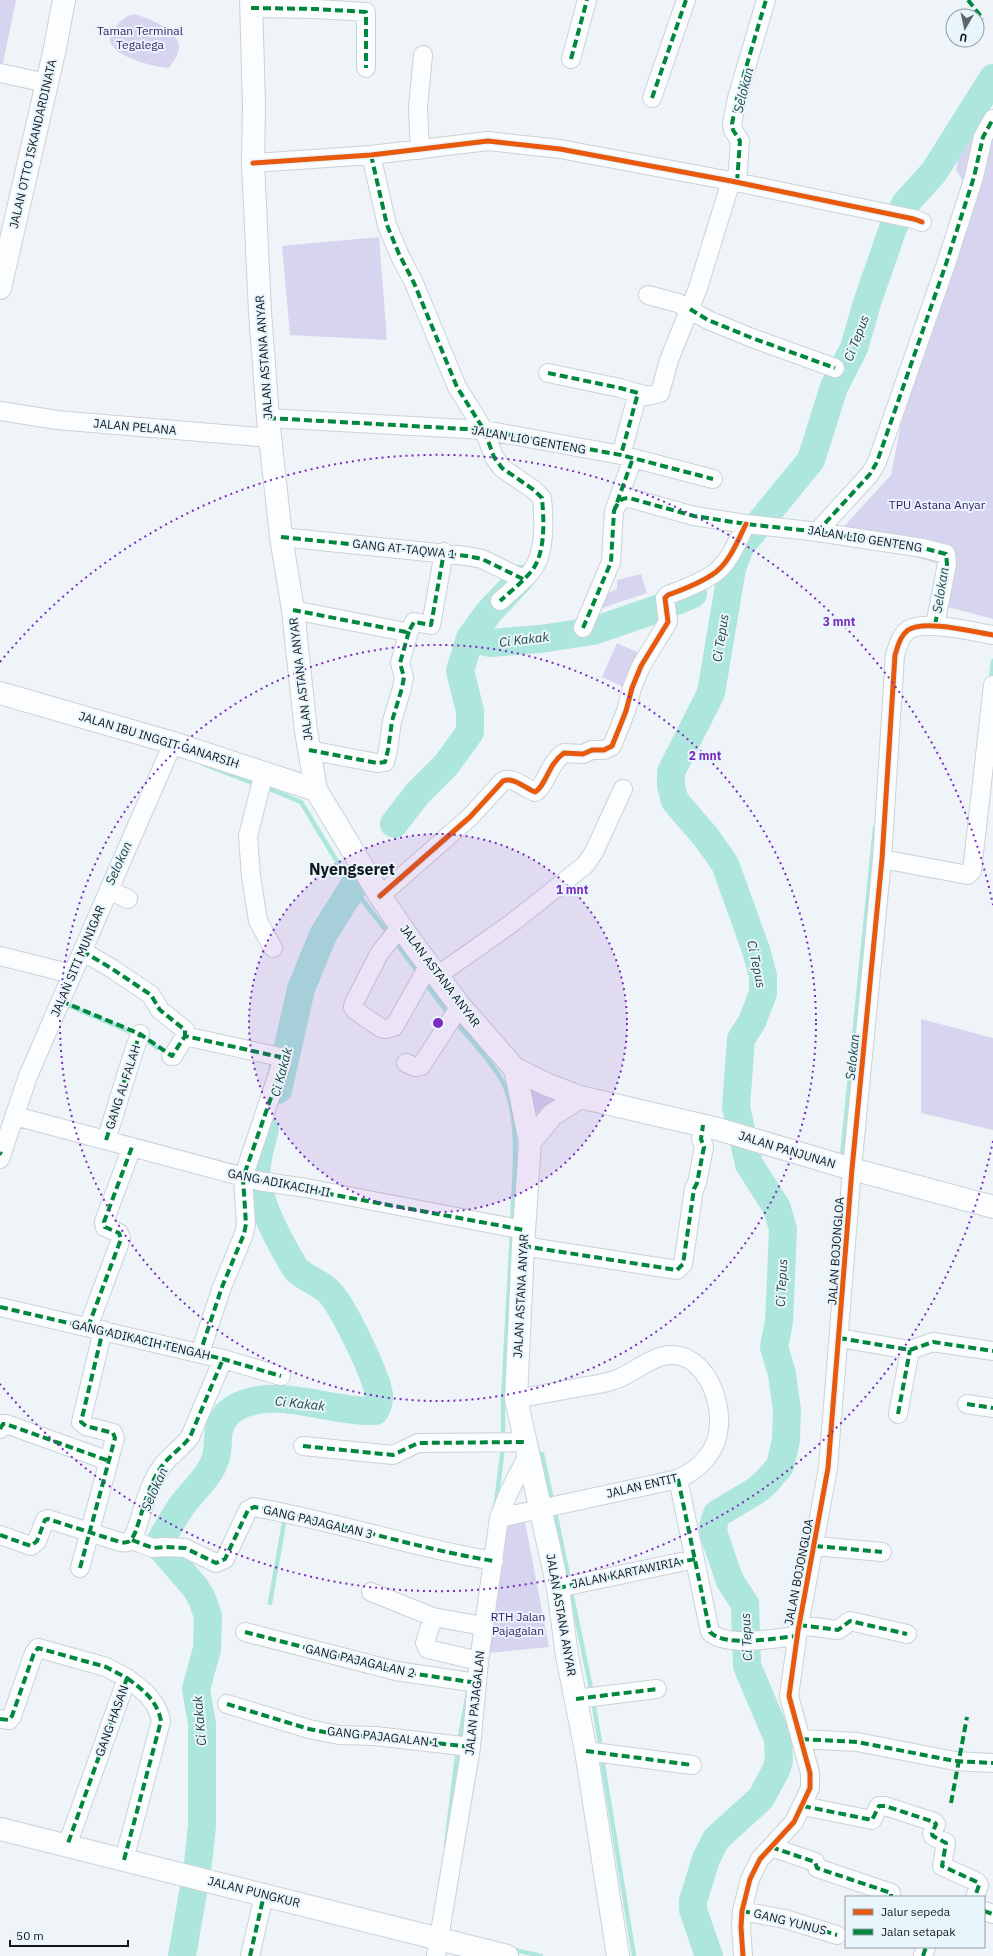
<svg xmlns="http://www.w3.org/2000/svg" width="993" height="1956" viewBox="0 0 993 1956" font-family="'IBM Plex Sans',sans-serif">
<rect width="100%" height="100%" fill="#eef4f8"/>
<!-- green -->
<path fill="#d7d4f0" d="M0,0H16L0,77Z
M134,14C148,18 180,30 179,48C178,56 173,62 169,68C154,67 93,53 114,28C121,21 125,16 134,14Z
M976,130L990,133L993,131V619L936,604L942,565L838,533L891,475L921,322L970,192L956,170L960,148Z
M379,237L387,340L290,335L282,246Z
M641,574L647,593L599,609L602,596L617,589V580Z
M617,643L641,654L625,688L602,677Z
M921,1019L993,1038V1130L921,1113Z
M531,1088L553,1095V1105L541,1114L531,1111L527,1092Z
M525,1522L549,1647L488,1653L504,1527Z"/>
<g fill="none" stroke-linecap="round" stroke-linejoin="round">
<!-- stream -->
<path stroke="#ace6dd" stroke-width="4.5" d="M991,681L993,661
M203,764L255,784
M265,787L301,802L353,888L389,934
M394,940L419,974
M424,982L449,1014
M63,1003L135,1034
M455,1021C469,1038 491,1061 501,1079C522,1113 514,1182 512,1221
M144,1038L157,1048
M838,1155L842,1156L875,828
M280,1380V1399
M503,1436V1400L512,1232
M542,1454L552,1500
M496,1504L503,1446
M555,1512L569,1580
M571,1592L592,1693
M270,1603L285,1517
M593,1701L600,1742
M459,1742L468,1692
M602,1759L634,1956
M446,1846L458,1748
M511,1949L541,1956"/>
<!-- river -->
<path stroke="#ace6dd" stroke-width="28" d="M470,638L489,612L520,579
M394,824L417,794L446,765L470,732V711L460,671L470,638L490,643L540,639L593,631L657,609L693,594
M278,1090L301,989L323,935L353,887
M182,1956L198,1863L202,1826V1724L196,1689L207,1649L208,1616L202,1599L195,1587L162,1549L160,1544L161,1540C168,1528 175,1515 183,1504C193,1491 206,1480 213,1465C219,1454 217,1442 219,1430C225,1402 259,1398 282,1399C313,1401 344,1412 375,1411C378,1406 379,1402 379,1396C379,1380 342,1305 330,1293C321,1282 301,1278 294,1266C279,1241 253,1194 257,1165C258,1153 262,1141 265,1129
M709,1956L693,1910V1901L706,1859L716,1839L761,1798L776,1770L779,1761L778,1739L747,1666L745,1604L730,1581L714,1535L713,1526L717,1514L757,1490L767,1481L780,1466L786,1440L787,1410L782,1374L774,1347L779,1322L783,1229L777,1208L749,1164L736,1107L741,1039L752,1022L763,993V976L756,950L725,864L706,837L675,801L671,786V772L711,693L732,568L740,547L811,460L834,387L854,348L867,303L893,228L905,204L934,172L993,78"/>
<!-- minor casing -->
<g stroke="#cbd2d6" stroke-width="20">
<path id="minor" d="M251,8L316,9L366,12V68
M571,59L587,0
M0,73L47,83
M652,98L686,0
M420,150L418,108L423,55
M371,155L387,225L399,254L414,283L457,387L484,430L494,457L502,468L534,490L542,498C544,521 546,555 530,573C521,583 510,592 500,601
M253,163L371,155L488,141L560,149L731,181L914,219L922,222
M737,182L740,141L733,130L732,124L737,98L766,0
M648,295L678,303L708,320L752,338L835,368
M548,373L620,388L647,396L660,393L669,360L698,288L731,181
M0,411L57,420L270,438
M268,418L484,430L621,455L713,479
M621,455L638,393
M614,511C618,503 619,498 629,498L694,516L746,524L811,531L923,548L946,554L947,564L935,625
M817,532L870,474L877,462L946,264L974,177L983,137L993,119
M281,537L467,556L482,559L523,579
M293,610L406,632L409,631L414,622L431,625L444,552
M583,628L611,562L614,511L633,458
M309,750L377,763L385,762L388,750L392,721L402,688L404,677L400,663L409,631
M264,773L248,836L251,876L258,921L273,948
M882,859L968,875L972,871L993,685
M109,890L128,899
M380,896L470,817L503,781C513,776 526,789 535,792C546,786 548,764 564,753L583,754L592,750H604L612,746L626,711L632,688L641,666L668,622L665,598L668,595C682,590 704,581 716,572C730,561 738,540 746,524
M401,926L379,954L355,1001L353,1007L356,1011L381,1028L385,1029L394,1027L429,965
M82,951L111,968L151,995L160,1010L185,1030V1036
M0,956L72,974
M437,976L512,923L585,865L594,852L623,789
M171,1056H173L185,1036L280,1057L282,1062L243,1178L246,1224L244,1234L222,1287L200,1353
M406,1063L415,1067L421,1066L460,1006
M15,1116L259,1181L306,1188L524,1230
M106,1140C118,1104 127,1069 140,1034
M0,1159L28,1076L173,743
M523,1246L677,1270L683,1264L694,1189L697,1183L703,1152L704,1147L701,1139L703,1125
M0,1307L223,1359L281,1376
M88,1327L121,1239L119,1233L105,1227L104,1222L132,1147
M839,1338L910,1350L933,1342L993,1351
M967,1404L993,1408
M898,1414L910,1350
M0,1429L3,1424H6L109,1461
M303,1446L393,1455L418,1443L525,1442
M678,1479L710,1632C726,1648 775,1638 797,1636
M499,1518L678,1479C700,1469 718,1451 719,1425C721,1393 700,1348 663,1356C646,1360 631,1375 614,1380C604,1384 592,1385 581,1387C560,1391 538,1395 516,1399
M0,1535L31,1546L37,1541L45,1520L48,1519L120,1542C129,1544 131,1541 135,1533C143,1511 148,1485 162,1466C170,1455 182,1448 190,1437L223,1359
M132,1540L153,1548L165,1547L185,1548L216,1563L225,1559L248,1510L254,1507C335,1521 413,1548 494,1561
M815,1546L882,1552
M80,1568L115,1438L113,1433L86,1426L81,1422L103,1330
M558,1588L695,1559
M371,1592L433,1617
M799,1625L838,1630L850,1621L907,1634
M245,1632L396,1671L477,1683
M479,1661L428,1649L425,1643L433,1617L483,1626
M576,1699L657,1689
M227,1704L309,1729L339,1735L375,1736L471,1747
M0,1719L9,1720L12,1716L34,1653L38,1648L106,1667L127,1678L67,1846
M801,1739L857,1742L955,1761L993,1763
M586,1751L692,1765
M803,1806L872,1820L879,1806H885L934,1822L936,1824L932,1834L933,1836L946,1843L942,1866L977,1882L979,1885L975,1897
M771,1847L815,1862L817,1868L891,1893V1897
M124,1860L161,1721C157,1700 143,1690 127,1678
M742,1911L785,1919L837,1935
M984,1911L993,1914
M250,1956L264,1895
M436,1956L471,1747L479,1661L499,1518L509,1492L528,1455
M743,1956L741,1927L742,1911L750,1879L760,1859L794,1822L810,1788V1773L789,1696L798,1631L828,1468L852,1169L882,859L895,655C898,646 900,636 908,630C924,619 974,632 993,635
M923,1956L926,1947"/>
</g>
<!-- major casing -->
<g stroke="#cbd2d6" stroke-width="24">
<path id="major" d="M251,0L254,105L253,163L260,312L268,418L281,537L293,610L306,731L316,790L380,896L413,944L460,1006L515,1069L530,1142L523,1246L516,1399L558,1588L567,1656L586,1751L618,1956
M0,288L55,48L64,0
M0,693L173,743L316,790
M515,1069L548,1085L580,1097L718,1129L852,1169L993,1207
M530,1142L552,1115L580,1097
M0,1829L507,1956"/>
</g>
<!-- minor -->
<use href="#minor" stroke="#fcfdfe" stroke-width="18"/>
<!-- major -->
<use href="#major" stroke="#fcfdfe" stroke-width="22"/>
<!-- quiet -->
<path stroke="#00873e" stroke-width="4" stroke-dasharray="8 4" stroke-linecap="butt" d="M968,0L983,19
M251,8L316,9L366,12V68
M571,59L587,0
M652,98L686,0
M371,155L387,225L399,254L414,283L457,387L484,430L494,457L502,468L534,490L542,498C544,521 546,555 530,573C521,583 510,592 500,601
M737,182L740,141L733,130L732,124L737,98L766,0
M690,309L708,320L752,338L835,368
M548,373L620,388L638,393L621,455
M268,418L484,430L621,455L713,479
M614,511C618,503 619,498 629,498L694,516L746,524L811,531L923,548L946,554L947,564L935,625
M817,532L870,474L877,462L946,264L974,177L983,137L993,119
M281,537L467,556L482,559L523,579
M293,610L406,632L409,631L414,622L431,625L444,552
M583,628L611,562L614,511L633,458
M309,750L377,763L385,762L388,750L392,721L402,688L404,677L400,663L409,631
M82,951L111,968L151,995L160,1010L185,1030V1036
M61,1001L140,1034L172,1056L185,1036L280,1057L282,1066L243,1178L246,1224L244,1234L222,1287L200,1353
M106,1140C118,1104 127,1069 140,1034
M0,1153L2,1154
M243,1178L524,1230
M523,1246L677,1270L683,1264L694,1189L697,1183L703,1152L704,1147L701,1139L703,1125
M0,1307L223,1359L281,1376
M88,1327L121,1239L119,1233L105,1227L104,1222L132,1147
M839,1338L910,1350L933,1342L993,1351
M967,1404L993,1408
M898,1414L910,1350
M0,1429L3,1424H6L109,1461
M303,1446L393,1455L418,1443L525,1442
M678,1479L710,1632C726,1648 775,1638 797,1636
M0,1535L31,1546L37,1541L45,1520L48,1519L120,1542C129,1544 131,1541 135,1533C143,1511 148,1485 162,1466C170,1455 182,1448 190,1437L223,1359
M132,1540L153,1548L165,1547L185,1548L216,1563L225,1559L248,1510L254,1507C335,1521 413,1548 494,1561
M815,1546L882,1552
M80,1568L115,1438L113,1433L86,1426L81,1422L103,1330
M558,1588L695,1559
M799,1625L838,1630L850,1621L907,1634
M245,1632L396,1671L477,1683
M576,1699L657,1689
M227,1704L309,1729L339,1735L375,1736L471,1747
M0,1719L9,1720L12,1716L34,1653L38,1648L106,1667L127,1678L67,1846
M801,1739L857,1742L955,1761L993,1763
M586,1751L692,1765
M951,1803L967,1717
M803,1806L872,1820L879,1806H885L934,1822L936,1824L932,1834L933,1836L946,1843L942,1866L977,1882L979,1885L975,1897
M771,1847L815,1862L817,1868L891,1893V1897
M124,1860L161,1721C157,1700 143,1690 127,1678
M742,1911L785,1919L837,1935
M984,1911L993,1914
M250,1956L264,1895
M923,1956L926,1947"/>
<!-- cycleway casing -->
<g stroke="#e9f5fd" stroke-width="8">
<path id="cycleway" d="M253,163L371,155L488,141L560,149L731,181L914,219L922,222
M380,896L470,817L503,781C513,776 526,789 535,792C546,786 548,764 564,753L583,754L592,750H604L612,746L626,711L632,688L641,666L668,622L665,598L668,595C682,590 704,581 716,572C730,561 738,540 746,524
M743,1956L741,1927L742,1911L750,1879L760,1859L794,1822L810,1788V1773L789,1696L798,1631L828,1468L852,1169L882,859L895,655C898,646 900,636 908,630C924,619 974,632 993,635"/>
</g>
<!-- cycleway -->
<use href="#cycleway" stroke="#e8590c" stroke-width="5"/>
</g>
<!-- distance rings -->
<circle cx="438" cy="1023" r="189" fill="#7b2cbf" fill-opacity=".12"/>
<g fill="none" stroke="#7b2cbf" stroke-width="2" stroke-dasharray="2 4">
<circle cx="438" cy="1023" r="189"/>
<circle cx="438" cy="1023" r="378"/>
<path d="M993 1141A567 567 0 0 1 0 1384M0 662A567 567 0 0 1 993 905"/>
</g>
<g text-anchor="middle" stroke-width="4" stroke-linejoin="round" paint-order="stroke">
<!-- park labels -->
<g font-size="12" fill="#331a5c" stroke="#e9f5fd">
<text x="140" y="35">Taman Terminal<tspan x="140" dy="14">Tegalega</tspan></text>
<text x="937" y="509">TPU Astana Anyar</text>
<text x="518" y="1621">RTH Jalan<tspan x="518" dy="14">Pajagalan</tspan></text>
</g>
<!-- street labels -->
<g font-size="12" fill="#12191e" stroke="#e9f5fd">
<text transform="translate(33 144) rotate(-77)" y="4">JALAN OTTO ISKANDARDINATA</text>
<text transform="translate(264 357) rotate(-94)" y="4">JALAN ASTANA ANYAR</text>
<text transform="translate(135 427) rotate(5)" y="4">JALAN PELANA</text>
<text transform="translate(529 440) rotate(10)" y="4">JALAN LIO GENTENG</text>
<text transform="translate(865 539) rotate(9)" y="4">JALAN LIO GENTENG</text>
<text transform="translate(404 549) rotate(6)" y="4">GANG AT-TAQWA 1</text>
<text transform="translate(301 679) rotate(-97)" y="4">JALAN ASTANA ANYAR</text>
<text transform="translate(159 740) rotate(17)" y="4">JALAN IBU INGGIT GANARSIH</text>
<text transform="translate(78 961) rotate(-67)" y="4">JALAN SITI MUNIGAR</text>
<text transform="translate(440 976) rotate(53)" y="4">JALAN ASTANA ANYAR</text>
<text transform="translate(123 1087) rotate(-72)" y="4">GANG AL FALAH</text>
<text transform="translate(787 1150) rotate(17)" y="4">JALAN PANJUNAN</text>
<text transform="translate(279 1183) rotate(11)" y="4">GANG ADIKACIH II</text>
<text transform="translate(836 1251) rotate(-86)" y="4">JALAN BOJONGLOA</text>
<text transform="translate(521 1296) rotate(-87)" y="4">JALAN ASTANA ANYAR</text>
<text transform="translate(141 1340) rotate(13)" y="4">GANG ADIKACIH TENGAH</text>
<text transform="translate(642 1486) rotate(-13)" y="4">JALAN ENTIT</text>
<text transform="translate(318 1522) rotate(13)" y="4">GANG PAJAGALAN 3</text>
<text transform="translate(799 1572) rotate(-79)" y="4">JALAN BOJONGLOA</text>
<text transform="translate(626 1573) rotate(-12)" y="4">JALAN KARTAWIRIA</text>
<text transform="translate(561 1615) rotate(80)" y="4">JALAN ASTANA ANYAR</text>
<text transform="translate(360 1661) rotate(13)" y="4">GANG PAJAGALAN 2</text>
<text transform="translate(475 1703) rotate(-84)" y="4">JALAN PAJAGALAN</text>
<text transform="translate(112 1721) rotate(-70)" y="4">GANG HASAN</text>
<text transform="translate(383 1737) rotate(6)" y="4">GANG PAJAGALAN 1</text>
<text transform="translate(254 1892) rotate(14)" y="4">JALAN PUNGKUR</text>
<text transform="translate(790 1922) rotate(14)" y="4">GANG YUNUS</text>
</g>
<!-- water labels -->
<g font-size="13" font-style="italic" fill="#20453f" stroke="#e9f5fd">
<text transform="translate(743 90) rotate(-76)" y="5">Selokan</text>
<text transform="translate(856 338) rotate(-69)" y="5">Ci Tepus</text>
<text transform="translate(940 590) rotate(-81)" y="5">Selokan</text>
<text transform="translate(720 638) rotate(-81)" y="5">Ci Tepus</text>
<text transform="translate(524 639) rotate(-7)" y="5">Ci Kakak</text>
<text transform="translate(118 863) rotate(-66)" y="5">Selokan</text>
<text transform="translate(757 964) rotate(78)" y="5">Ci Tepus</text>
<text transform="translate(852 1057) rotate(-84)" y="5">Selokan</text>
<text transform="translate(281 1072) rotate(-75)" y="5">Ci Kakak</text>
<text transform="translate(781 1283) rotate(-87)" y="5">Ci Tepus</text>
<text transform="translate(300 1403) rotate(6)" y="5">Ci Kakak</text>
<text transform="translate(154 1489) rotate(-66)" y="5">Selokan</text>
<text transform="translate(746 1637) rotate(-93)" y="5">Ci Tepus</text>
<text transform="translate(199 1721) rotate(-95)" y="5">Ci Kakak</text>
</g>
<!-- district labels -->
<g font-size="16" font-weight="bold" fill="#12191e" stroke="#e9f5fd">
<text x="352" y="875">Nyengseret</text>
</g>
</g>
<circle cx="438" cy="1023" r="6" fill="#7b2cbf" stroke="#e9f5fd" stroke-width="2"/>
<g font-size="12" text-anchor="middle" font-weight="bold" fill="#7b2cbf" stroke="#e9f5fd" stroke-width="4" stroke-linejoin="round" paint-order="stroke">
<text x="839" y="626">3 mnt</text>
<text x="705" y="760">2 mnt</text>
<text x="572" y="894">1 mnt</text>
</g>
<!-- legend -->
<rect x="845" y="1896" width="140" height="52" fill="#e9f5fd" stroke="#939da4"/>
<rect x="853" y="1909" width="20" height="6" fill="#e8590c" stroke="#939da4"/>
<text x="881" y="1916" font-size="12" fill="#12191e">Jalur sepeda</text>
<rect x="853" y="1929" width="20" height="6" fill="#00873e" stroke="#939da4"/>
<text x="881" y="1936" font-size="12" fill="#12191e">Jalan setapak</text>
<!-- north arrow -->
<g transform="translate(965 28) rotate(189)"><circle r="19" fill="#e9f5fd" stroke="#939da4"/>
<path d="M0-3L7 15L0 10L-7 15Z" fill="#5f666a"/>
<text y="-6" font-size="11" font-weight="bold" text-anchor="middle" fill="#12191e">U</text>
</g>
<!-- scale -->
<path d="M10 1940v6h118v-6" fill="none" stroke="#12191e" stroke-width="2"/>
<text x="16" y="1940" font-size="12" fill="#12191e" stroke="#e9f5fd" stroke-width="3" paint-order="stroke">50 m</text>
</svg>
